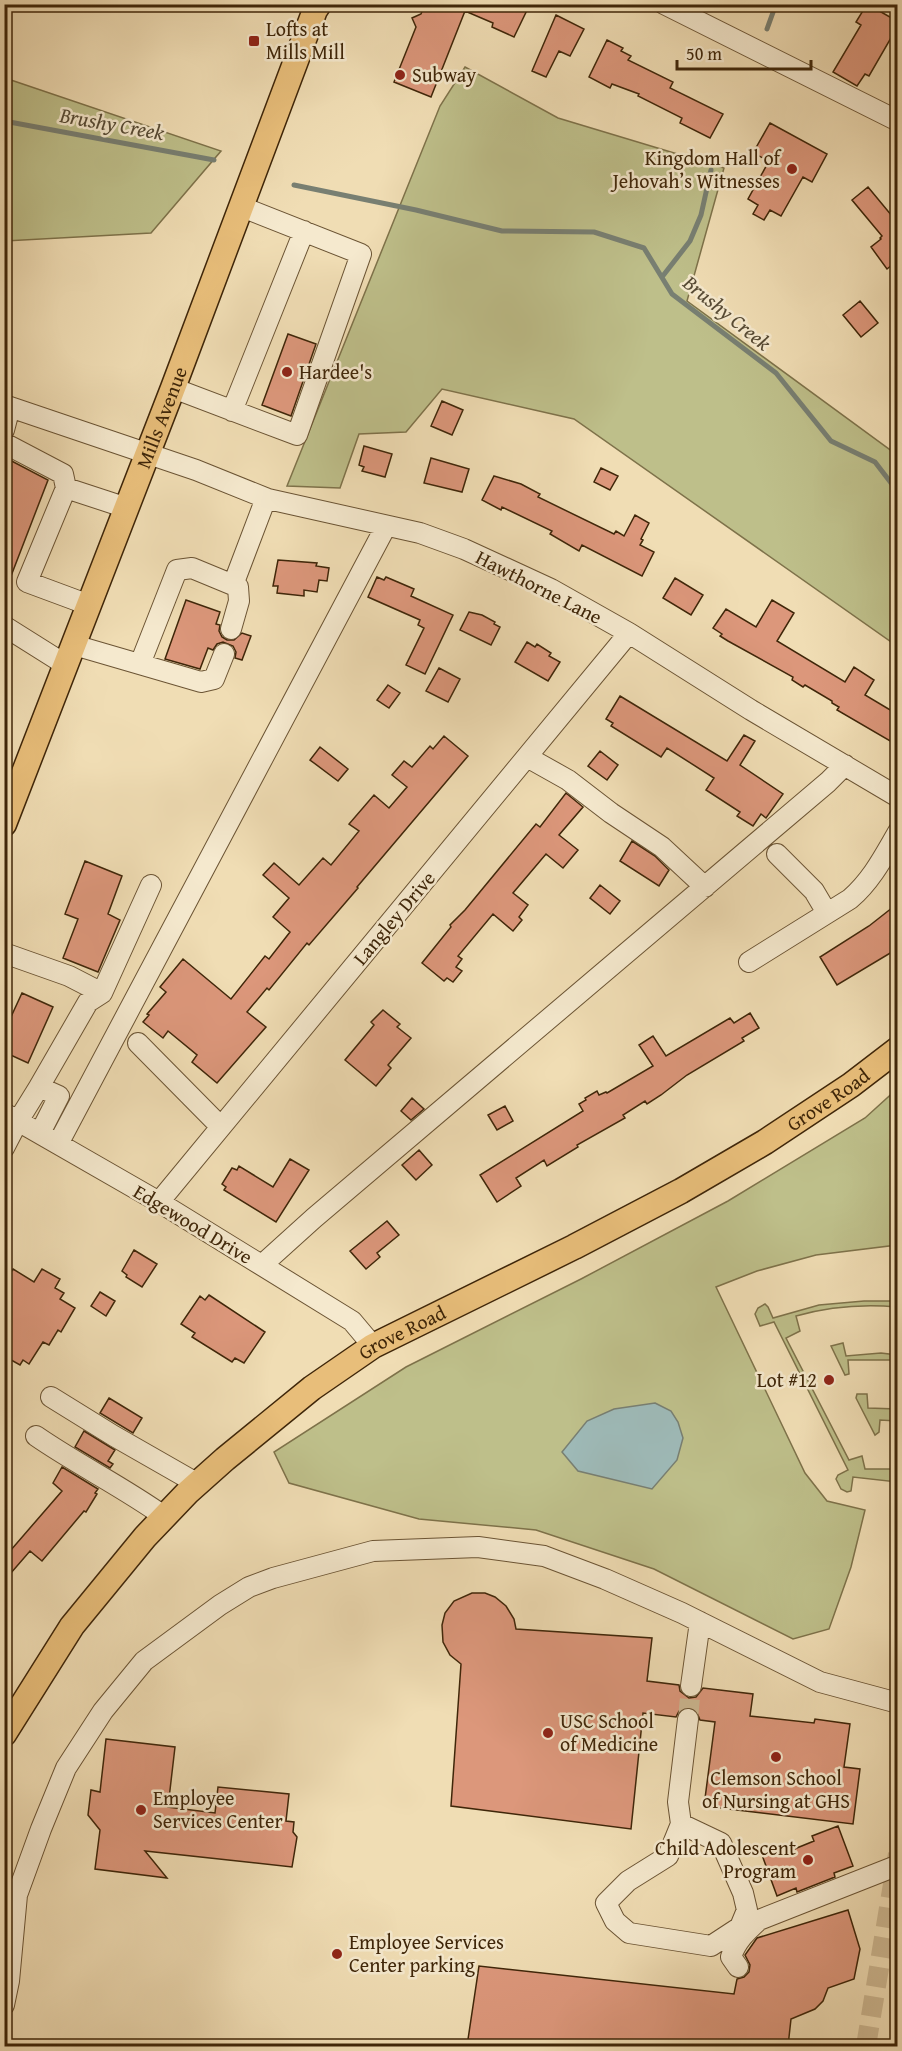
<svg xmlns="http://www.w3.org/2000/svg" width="902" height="2051" viewBox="0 0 902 2051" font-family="'Gentium Book Plus',serif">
<rect width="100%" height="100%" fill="#f0ddb4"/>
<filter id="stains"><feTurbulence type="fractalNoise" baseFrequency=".00333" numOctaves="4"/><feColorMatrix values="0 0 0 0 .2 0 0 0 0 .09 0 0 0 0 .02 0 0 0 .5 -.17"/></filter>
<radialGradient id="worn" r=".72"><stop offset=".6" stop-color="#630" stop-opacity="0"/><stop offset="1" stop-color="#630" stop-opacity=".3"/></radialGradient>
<!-- green -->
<path fill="#bebf8a" stroke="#7e724a" stroke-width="1.5" d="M465,67L558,118L724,168L687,301L897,455V646L574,419L442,389L406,432L359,434L340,488L287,486L440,106Z
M5,78L221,151L151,233L5,241Z
M897,1089V1245L816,1255L757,1271L716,1287L805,1473L827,1501L865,1510L851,1567L829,1629L793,1639L654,1569L536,1530L419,1519L289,1483L274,1452L406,1367L581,1279L728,1201L865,1118Z
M864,1301H897V1307C864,1304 828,1307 796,1316L800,1331L786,1338L849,1460L862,1456L865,1469H897V1482L853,1477L851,1491L847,1492L841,1489L836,1479L838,1475L848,1470L774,1322L760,1326L755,1314L758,1308L765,1304L768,1307L773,1318L819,1305Z
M843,1343L846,1356L881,1353L897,1355V1360H848L849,1374L845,1375L831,1346Z
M857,1394H867L868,1408L897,1409V1421L880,1420L879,1432L875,1435L856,1398Z"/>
<!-- water -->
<path fill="#9ebab8" stroke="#787f72" stroke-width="1.5" d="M655,1403L671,1411L678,1422L683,1438L677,1460L652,1489L578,1471L562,1452L587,1421L614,1409Z"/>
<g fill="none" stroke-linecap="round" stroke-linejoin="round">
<!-- stream -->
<path stroke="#787f72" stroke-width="5" d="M767,29L776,4
M4,121L214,160
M294,185L416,210L502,231L594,232L644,248L672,294L776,373L831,441L875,462L898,492
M662,277L690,241L701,215L711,170"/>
</g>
<!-- building -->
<path fill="#dc977b" stroke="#3f2609" stroke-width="1.5" d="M425,4H530L514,37L492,27L493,23L465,11L431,97L394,82L416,27L412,18L421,14Z
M867,4L897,21L892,29L895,31L869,76L865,74L857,86L833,72L861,25L856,22Z
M556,15L584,29L570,56L559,51L546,77L532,71Z
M607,40L623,48L621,51L631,56L628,60L673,82L670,88L723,114L710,138L680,123L682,118L638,96L639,94L612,84L610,88L589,77Z
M770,123L827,154L812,182L803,177L781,216L770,210L764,220L753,214L758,205L748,199L769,161L753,153Z
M868,187L897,222V261L887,269L871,247L881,239L880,238L882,236L852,200Z
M860,301L878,323L861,337L843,315Z
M288,334L316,344L291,416L262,405Z
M442,401L463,410L452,435L431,426Z
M364,446L392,454L385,477L362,471L364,467L359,465Z
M4,457L48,480L6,589H4Z
M431,458L469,469L462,492L424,483Z
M601,468L618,476L610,490L594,482Z
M494,476L521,484L540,494L538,497L614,534L616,531L624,536L635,515L649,523L641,539L643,540L640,545L654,552L642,576L582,545L579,551L550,534L552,531L502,507L501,510L482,500Z
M278,560L317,563L316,566L329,568L327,581L319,580L317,592L304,590V596L277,593L278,586H273Z
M377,577L384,580L386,577L414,589L411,596L453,615L425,674L406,665L424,628L418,625L420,620L368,597Z
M675,578L703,595L691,615L663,598Z
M186,600L220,612L216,624L220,625L219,631L222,637L227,640H234L242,633L251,636L242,660L235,658L236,652L233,646L223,642L217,644L213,650L208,648L200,669L165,659Z
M772,600L794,613L777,641L845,682L854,667L874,680L865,695L897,714V745L837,710L839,707L832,703V701L805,685L803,687L792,680L793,677L728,641L720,636L722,634L713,628L726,609L756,627Z
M469,612L482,615L495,622L494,624L500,627L491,645L460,630Z
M527,642L535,647L537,644L551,653L549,656L560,662L548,681L515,662Z
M439,668L460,679L448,702L426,691Z
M388,685L400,693L389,708L377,700Z
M620,696L727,761L744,735L755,741L740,765L783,794L766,818L761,814L753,826L737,816L740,812L706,790L714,778L667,748L661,757L611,726L613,723L606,719Z
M444,736L468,756L357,887L358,888L309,945L307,943L269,990L267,988L247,1012L266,1027L217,1083L192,1062L197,1055L168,1031L163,1038L143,1022L149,1015L147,1014L166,992L160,987L183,959L231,999L265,956L269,959L290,932L273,917L289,898L263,875L274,863L299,885L323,858L331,865L359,831L349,824L374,795L389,808L407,787L392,775L404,761L412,767L430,746L433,749Z
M320,747L348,769L338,781L310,760Z
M600,751L618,765L607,780L588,766Z
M566,793L583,807L559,835L578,850L563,868L546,854L513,893L528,905L519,917L522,920L513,931L493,914L458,956L462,959L456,967L462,971L453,982L447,978L444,981L422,963L451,927L450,925L465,910L536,824L540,827Z
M632,841L655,856L669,870L659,886L620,861Z
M85,861L122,876L108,914L120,920L98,972L63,958L78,919L65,914Z
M600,885L620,901L610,914L590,898Z
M897,904V949L837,985L820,957L869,926Z
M22,993L53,1007L28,1063L4,1052V1032Z
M383,1010L400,1024L397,1027L411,1038L388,1065L391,1068L376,1086L345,1060L370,1030L374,1025L371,1022Z
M750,1013L759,1028L742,1038L744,1041L687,1075L661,1095L647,1104L645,1101L623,1115L625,1118L577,1145L578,1147L547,1166L544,1160L516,1178L521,1186L497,1202L480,1175L583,1111L579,1104L586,1100L585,1098L597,1091L599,1095L606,1092L607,1093L653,1066L639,1045L653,1036L666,1056L730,1018L734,1023Z
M412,1098L424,1109L411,1120L401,1111Z
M505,1106L513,1121L497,1130L488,1115Z
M419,1150L432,1165L416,1180L402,1165Z
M290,1159L309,1170L276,1222L224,1190L226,1187L222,1184L232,1168L237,1170L239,1166L273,1187Z
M387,1221L399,1235L377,1253L380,1257L366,1269L350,1251Z
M134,1250L157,1264L142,1287L126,1277L127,1275L122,1271Z
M13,1269L34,1282L42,1269L60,1279L55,1288L64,1293L60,1299L75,1308L61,1332L58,1330L49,1345L43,1342L29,1364L23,1360L20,1365L4,1356V1283Z
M100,1292L115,1301L106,1316L91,1306Z
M209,1295L265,1332L244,1363L235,1358L232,1362L192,1337L195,1333L181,1324L200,1296L205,1300Z
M109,1398L142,1418L133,1433L100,1413Z
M84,1431L115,1450L108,1461L113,1464L110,1468L75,1447Z
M62,1467L98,1489L95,1493L97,1494L86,1512L84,1511L42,1561L30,1551L4,1581V1558L62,1491L53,1483Z
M472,1593H485L495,1597L506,1606L514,1619L516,1629L652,1638L647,1681L679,1685L680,1691L689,1698L696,1697L703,1688L753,1694L750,1716L814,1723L815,1719L850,1724L844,1767L860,1769L853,1824L704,1806L715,1722L700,1720L696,1710L689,1707L679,1711L676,1717L643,1713L631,1829L451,1806L461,1664L450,1655L443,1642L442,1625L445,1613L454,1601Z
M106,1739L175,1747L168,1807L215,1813L218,1787L289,1794L286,1821L294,1822L293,1832L297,1837L292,1867L145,1851L167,1878L95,1869L100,1830L88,1815L91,1790L100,1792Z
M838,1826L853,1866L834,1873L835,1877L797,1892L796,1888L777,1896L762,1855L785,1846L787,1852L814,1841L812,1836Z
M848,1910L860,1949L854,1979L828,1988L823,2001L815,2009L791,2019L788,2046H467L479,1966L734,1994L737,1979L744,1977L749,1972L750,1965L745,1955L757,1938Z"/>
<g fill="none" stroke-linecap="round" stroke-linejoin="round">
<!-- minor-tunnel -->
<path stroke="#cdb892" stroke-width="20" stroke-dasharray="20 10" stroke-linecap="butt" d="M688,1719L691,1686
M866,2046L898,1854"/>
<!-- minor casing -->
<g stroke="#6b5434" stroke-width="22">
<path id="minor" d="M664,4L898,121
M173,388L297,435L361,254L242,207
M4,405L196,470L268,499L420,533L464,549L551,589L629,633L751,710L898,797
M232,411L304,231
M4,430L10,407
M4,443L63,474L66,488
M233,585L266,498
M89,605L27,582L66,488L127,508
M4,626L66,665
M74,645L201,682L214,679L224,654
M140,664L177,570L192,568L238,587L239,601L231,629
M527,757L568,780L611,813L662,847L705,887
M777,854L814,891L827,913
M4,953L69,976L102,993
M749,962L850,899C872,880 884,856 898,832
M138,1043L221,1127
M39,1087L88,1002L102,993L151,885
M4,1113L159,1202L352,1321L373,1346
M58,1144L386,526
M4,1148L18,1121L39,1087L59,1096L40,1133
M159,1202L629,633
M262,1265L314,1218L828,782L845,765
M51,1397L114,1436L198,1484
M36,1436C78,1465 123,1487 165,1517
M691,1686L700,1622
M681,1824L721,1843L743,1893L747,1910L740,1927L711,1946L629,1933L615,1921L606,1903L628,1881L668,1856L681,1824L678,1802L688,1719
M738,1967L731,1957C736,1941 747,1931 759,1920L896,1866
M4,2005L9,1981L17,1895L41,1829L66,1768L103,1711L144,1661L220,1605L249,1587L273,1578L373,1551L478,1547L544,1556L605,1579L682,1613L820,1682L898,1703"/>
</g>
<!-- major casing -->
<g stroke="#3f2609" stroke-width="27">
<g id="major">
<path id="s1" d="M4,824L173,388L315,10L319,4"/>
<path id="s2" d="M4,1734L72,1626L145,1537L188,1492L225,1459L312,1388L373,1346L574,1247L681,1191L765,1142L851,1085L898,1049"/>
</g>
</g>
<!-- minor -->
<use href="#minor" stroke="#f5e9ce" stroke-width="20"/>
<!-- major -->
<use href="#major" stroke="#e8be7a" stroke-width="24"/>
</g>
<!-- markers -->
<g fill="#8f2418" stroke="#f5e9ce" stroke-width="2">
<rect x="248" y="35" width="12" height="12" rx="3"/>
<circle cx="400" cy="75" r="6"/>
<circle cx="792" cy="169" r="6"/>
<circle cx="287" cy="372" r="6"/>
<circle cx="829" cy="1380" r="6"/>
<circle cx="548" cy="1733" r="6"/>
<circle cx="776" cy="1757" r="6"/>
<circle cx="141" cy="1810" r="6"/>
<circle cx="808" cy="1860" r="6"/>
<circle cx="337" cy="1954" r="6"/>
</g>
<g text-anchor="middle" stroke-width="5" stroke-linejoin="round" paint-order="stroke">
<!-- poi labels -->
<g font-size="20" fill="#3f2609" stroke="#f5e9ce" text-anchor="start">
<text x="266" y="36">Lofts at<tspan x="266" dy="23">Mills Mill</tspan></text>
<text x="412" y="82">Subway</text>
<text x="780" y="165" text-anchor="end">Kingdom Hall of<tspan x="780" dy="23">Jehovah’s Witnesses</tspan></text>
<text x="299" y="379">Hardee's</text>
<text x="817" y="1387" text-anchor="end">Lot #12</text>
<text x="560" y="1728">USC School<tspan x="560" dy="23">of Medicine</tspan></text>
<text x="776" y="1785" text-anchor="middle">Clemson School<tspan x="776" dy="23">of Nursing at GHS</tspan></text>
<text x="153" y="1805">Employee<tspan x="153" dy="23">Services Center</tspan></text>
<text x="796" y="1855" text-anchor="end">Child Adolescent<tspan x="796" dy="23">Program</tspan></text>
<text x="349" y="1949">Employee Services<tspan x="349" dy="23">Center parking</tspan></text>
</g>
<!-- street labels -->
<g font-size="20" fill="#3f2609" stroke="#f5e9ce">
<text dy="7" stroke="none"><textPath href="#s1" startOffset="436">Mills Avenue</textPath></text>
<text transform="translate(539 587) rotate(27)" y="7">Hawthorne Lane</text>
<text transform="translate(394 918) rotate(-50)" y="7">Langley Drive</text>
<text dy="7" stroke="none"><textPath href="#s2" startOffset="1059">Grove Road</textPath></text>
<text transform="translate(193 1224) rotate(31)" y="7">Edgewood Drive</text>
<text dy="7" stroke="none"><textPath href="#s2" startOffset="573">Grove Road</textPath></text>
</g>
<!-- water labels -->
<g font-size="21" font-style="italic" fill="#574b35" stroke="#f5e9ce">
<text transform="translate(112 124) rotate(10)" y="7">Brushy Creek</text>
<text transform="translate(727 313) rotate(39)" y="7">Brushy Creek</text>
</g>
</g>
<!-- margin -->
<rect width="902" height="2051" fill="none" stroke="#f0ddb4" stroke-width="24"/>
<rect x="6" y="6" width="890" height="2039" fill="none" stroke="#3f2609" stroke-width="3"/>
<rect x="12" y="12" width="878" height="2027" fill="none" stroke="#3f2609" stroke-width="1.5"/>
<!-- scale -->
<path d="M677 60v9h134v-9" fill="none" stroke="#3f2609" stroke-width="3"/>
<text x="686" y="60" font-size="18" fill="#3f2609" stroke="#f5e9ce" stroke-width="4.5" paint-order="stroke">50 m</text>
<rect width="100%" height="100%" filter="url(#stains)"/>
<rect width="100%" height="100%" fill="url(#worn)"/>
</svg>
